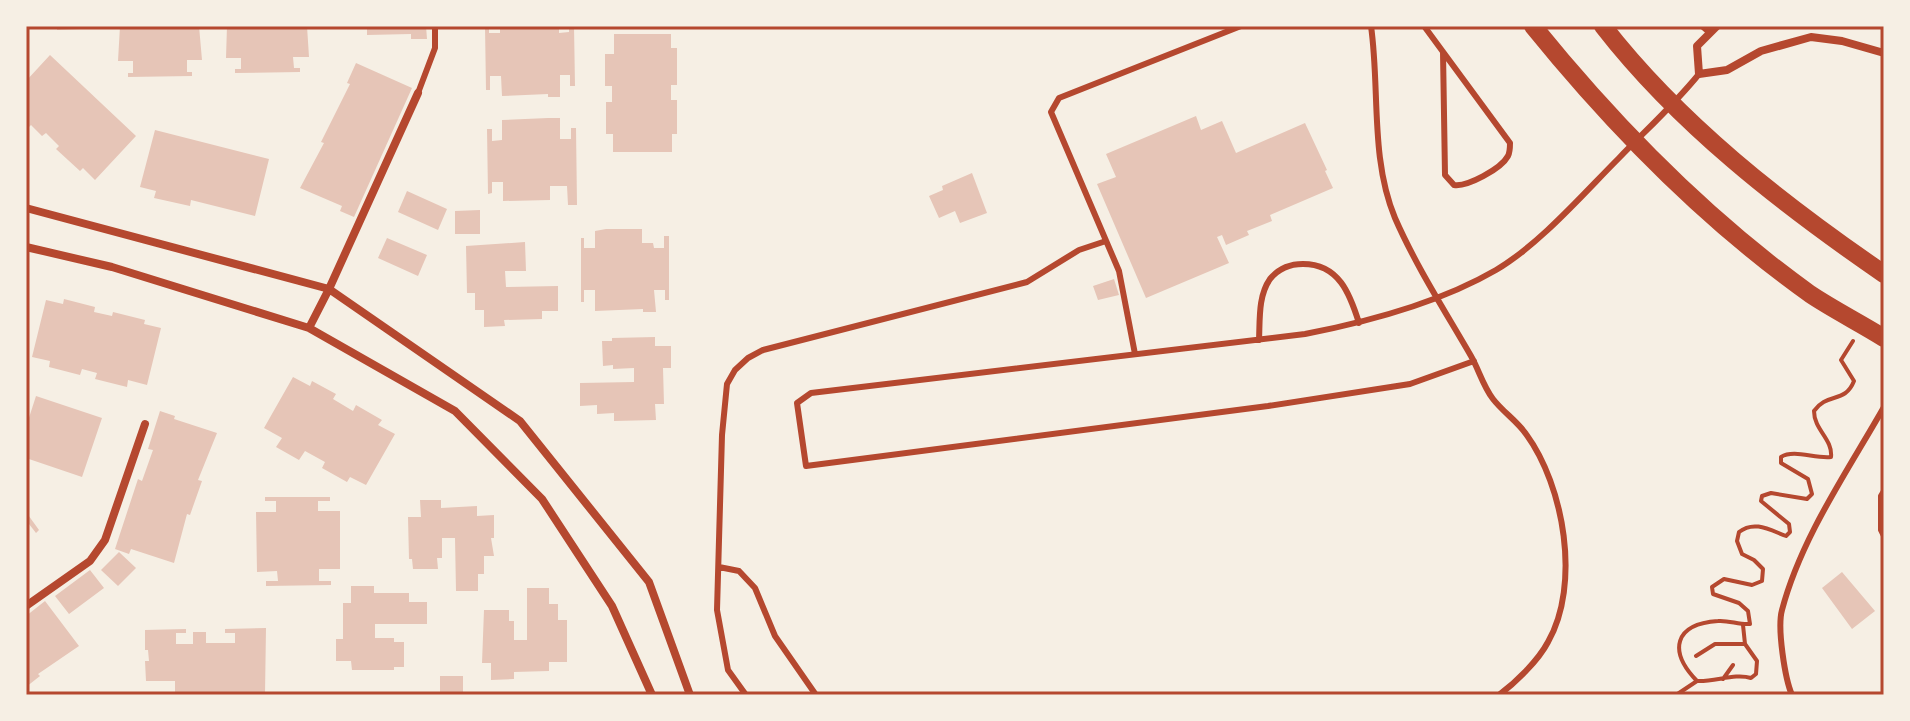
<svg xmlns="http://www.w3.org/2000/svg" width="1910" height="721" viewBox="0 0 1910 721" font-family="Karla,sans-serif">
<rect width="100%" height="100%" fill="#f6efe4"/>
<!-- building -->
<path fill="#e6c5b7" d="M57,26H80V29L57,30Z
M120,26H199L202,60H187V72H192V76L128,77V73H133V61H118Z
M227,26H307L309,57H293L294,68H300V72L235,73V69H241V58H226Z
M367,26H426L427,39H411V34L367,35Z
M485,26H489V33H500V26L559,27V33L569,32V26H574L575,86H570V75H560V97H548V94L502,96L501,76H490V90H486Z
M614,34H671V48H677V85H671V100H677V134H672V152H613V134H606V102H612V86H605V54H614Z
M50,55L136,136L95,180L83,168L80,171L56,149L59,146L46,133L42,136L31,125L29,127L26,124V81Z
M356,63L412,88L354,217L340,211L342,206L300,188L324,143L321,142L350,84L347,83Z
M1196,116L1201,130L1222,121L1236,153L1305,123L1327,170L1325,171L1333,188L1270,215L1272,221L1247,231L1249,235L1226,245L1222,235L1217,237L1229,263L1146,298L1097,184L1116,177L1106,154Z
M548,118H560V139H571V128H576L577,205H568L567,186H550V200L503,201V182H492V193L488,194L487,129H492V141L502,140V120Z
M155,130L269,159L255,216L191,200L190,206L154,198L156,191L140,187Z
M972,173L987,213L960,223L955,211L939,218L929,196L943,190L942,186Z
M407,191L447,209L438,230L398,212Z
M480,210V234H455V211Z
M606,229H642V243H653L654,248H664V236H669V300H665V290H654L656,312H643V309L595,311V290H584V302H581V238H584V248H595V231Z
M387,238L427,255L418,276L378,258Z
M525,242L526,271H505L506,287L558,286V311H542V319L504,320L505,326L484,327V310H475V293H467L466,246Z
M1114,279L1119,295L1098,300L1093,286Z
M64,299L95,307L94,312L112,316L113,312L145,320L144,324L161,328L147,385L128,380L127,387L95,379L97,373L82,369L80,375L49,367L50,361L32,357L46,300L63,304Z
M655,337V346H671V368H663L664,404H655L656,420L614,421V413L597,414V405L580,406V383L634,382V368L613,369V365L603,366L602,341H612V338Z
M293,377L310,386L312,381L336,394L333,399L353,411L356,405L382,420L378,425L395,434L366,485L350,477L347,482L322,468L325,462L305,451L299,460L276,447L282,438L264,428Z
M36,396L102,418L82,477L26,458V427Z
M160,411L175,416L174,419L217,433L198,480L202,481L190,515L187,514L174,563L131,549L129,554L115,549L138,479L142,481L153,450L148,449Z
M265,497H330V501H318V511H340V569H319V581H331V585L266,586V581H278L277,571L257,572L256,512H276V501H265Z
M420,500H441V508L477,506V516L494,515V538H491L494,556H484V574H478V591H456L455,538H442V558H437L438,569H413L412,559H409L408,517H421Z
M26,512L39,530L36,533L29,524L26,526Z
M119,552L136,568L118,586L101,570Z
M90,570L104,588L69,614L55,596Z
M1842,572L1875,611L1852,629L1822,588Z
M351,586H374V593H409V602H427V624H375V638H394V642H404V667H394V670H352L351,661H336V639H343V603H351Z
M527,588H549V604H558V620H567V662H549V671L514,672V679L491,680V663H482L484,610H509V621H514V640H527Z
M45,601L79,646L38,674L40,676L26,687V616Z
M266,628L265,694L175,695V681H146L145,661H149L148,650H145V630L186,629V633H176V644H193V632H206V643H235V633H225V629Z
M440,676H463V695H440Z"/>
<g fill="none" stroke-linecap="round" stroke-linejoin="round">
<!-- path -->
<path stroke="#b5482f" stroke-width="4" d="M1696,656L1715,644H1745
M1723,679L1733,665
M1697,681C1715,682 1735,673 1751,678L1756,674L1757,661L1745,644L1743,625
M1676,695L1697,681C1668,651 1674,624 1718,621C1729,620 1739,625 1750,624L1748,611L1739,603L1713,594L1712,587L1724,579L1752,585L1762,581L1763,569L1754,560L1742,554L1737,541L1739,532C1754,520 1770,530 1786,536L1790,532L1789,524L1761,501L1762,496L1771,493L1807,499L1812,494L1808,479L1781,463V457C1794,449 1815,459 1831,457C1833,439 1814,430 1814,411C1827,392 1845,404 1854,381L1841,360L1853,341"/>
<!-- service -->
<path stroke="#b5482f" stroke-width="6" d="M1371,26C1380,89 1370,158 1395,218C1416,266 1445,311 1471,356C1479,370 1483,386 1493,399C1503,412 1517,421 1526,434C1564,486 1581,584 1548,642C1538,661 1516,682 1499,695
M1424,26L1510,143C1510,148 1510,152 1508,156C1501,169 1467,187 1454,185L1445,175L1443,52
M1702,26L1710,33
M418,93L435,48V26
M1259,340C1260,320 1258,296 1270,279C1279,268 1290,264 1303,264C1339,264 1350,294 1359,323
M1135,354L1119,271L1051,112L1059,98L1241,26
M1474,361L1410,384L1268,406L806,466L797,403L811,393L1305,334C1367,322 1441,302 1496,270C1540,244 1583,194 1619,158C1646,130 1674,105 1699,74
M1884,491L1881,496V530L1884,536
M719,567L739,571L755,588L775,636L816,695
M746,695L728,670L717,610L722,435L727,384L735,370L748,358L763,350L1027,282L1079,250L1106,241
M1792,695C1785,679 1777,628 1782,610C1801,538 1847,472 1884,407"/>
<!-- minor -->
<path stroke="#b5482f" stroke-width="8" d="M1717,26L1697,46L1699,74L1727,70L1761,51L1811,37L1842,41L1884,53
M26,208L329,289L520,421L649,582L690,695
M26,247L112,267L309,328L455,411L542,499L612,606L652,695
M309,328L329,289L418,93
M26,606L90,561L105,540L145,424"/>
<!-- primary -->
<path stroke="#b5482f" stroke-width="18" d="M1533,26C1614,126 1705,219 1810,294C1834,310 1860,323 1884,338
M1603,26C1679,124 1782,204 1884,274"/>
</g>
<!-- border -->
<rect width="1910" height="721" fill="none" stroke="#f6efe4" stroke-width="56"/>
<rect x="28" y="28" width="1854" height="665" fill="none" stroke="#b5482f" stroke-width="3"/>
</svg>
